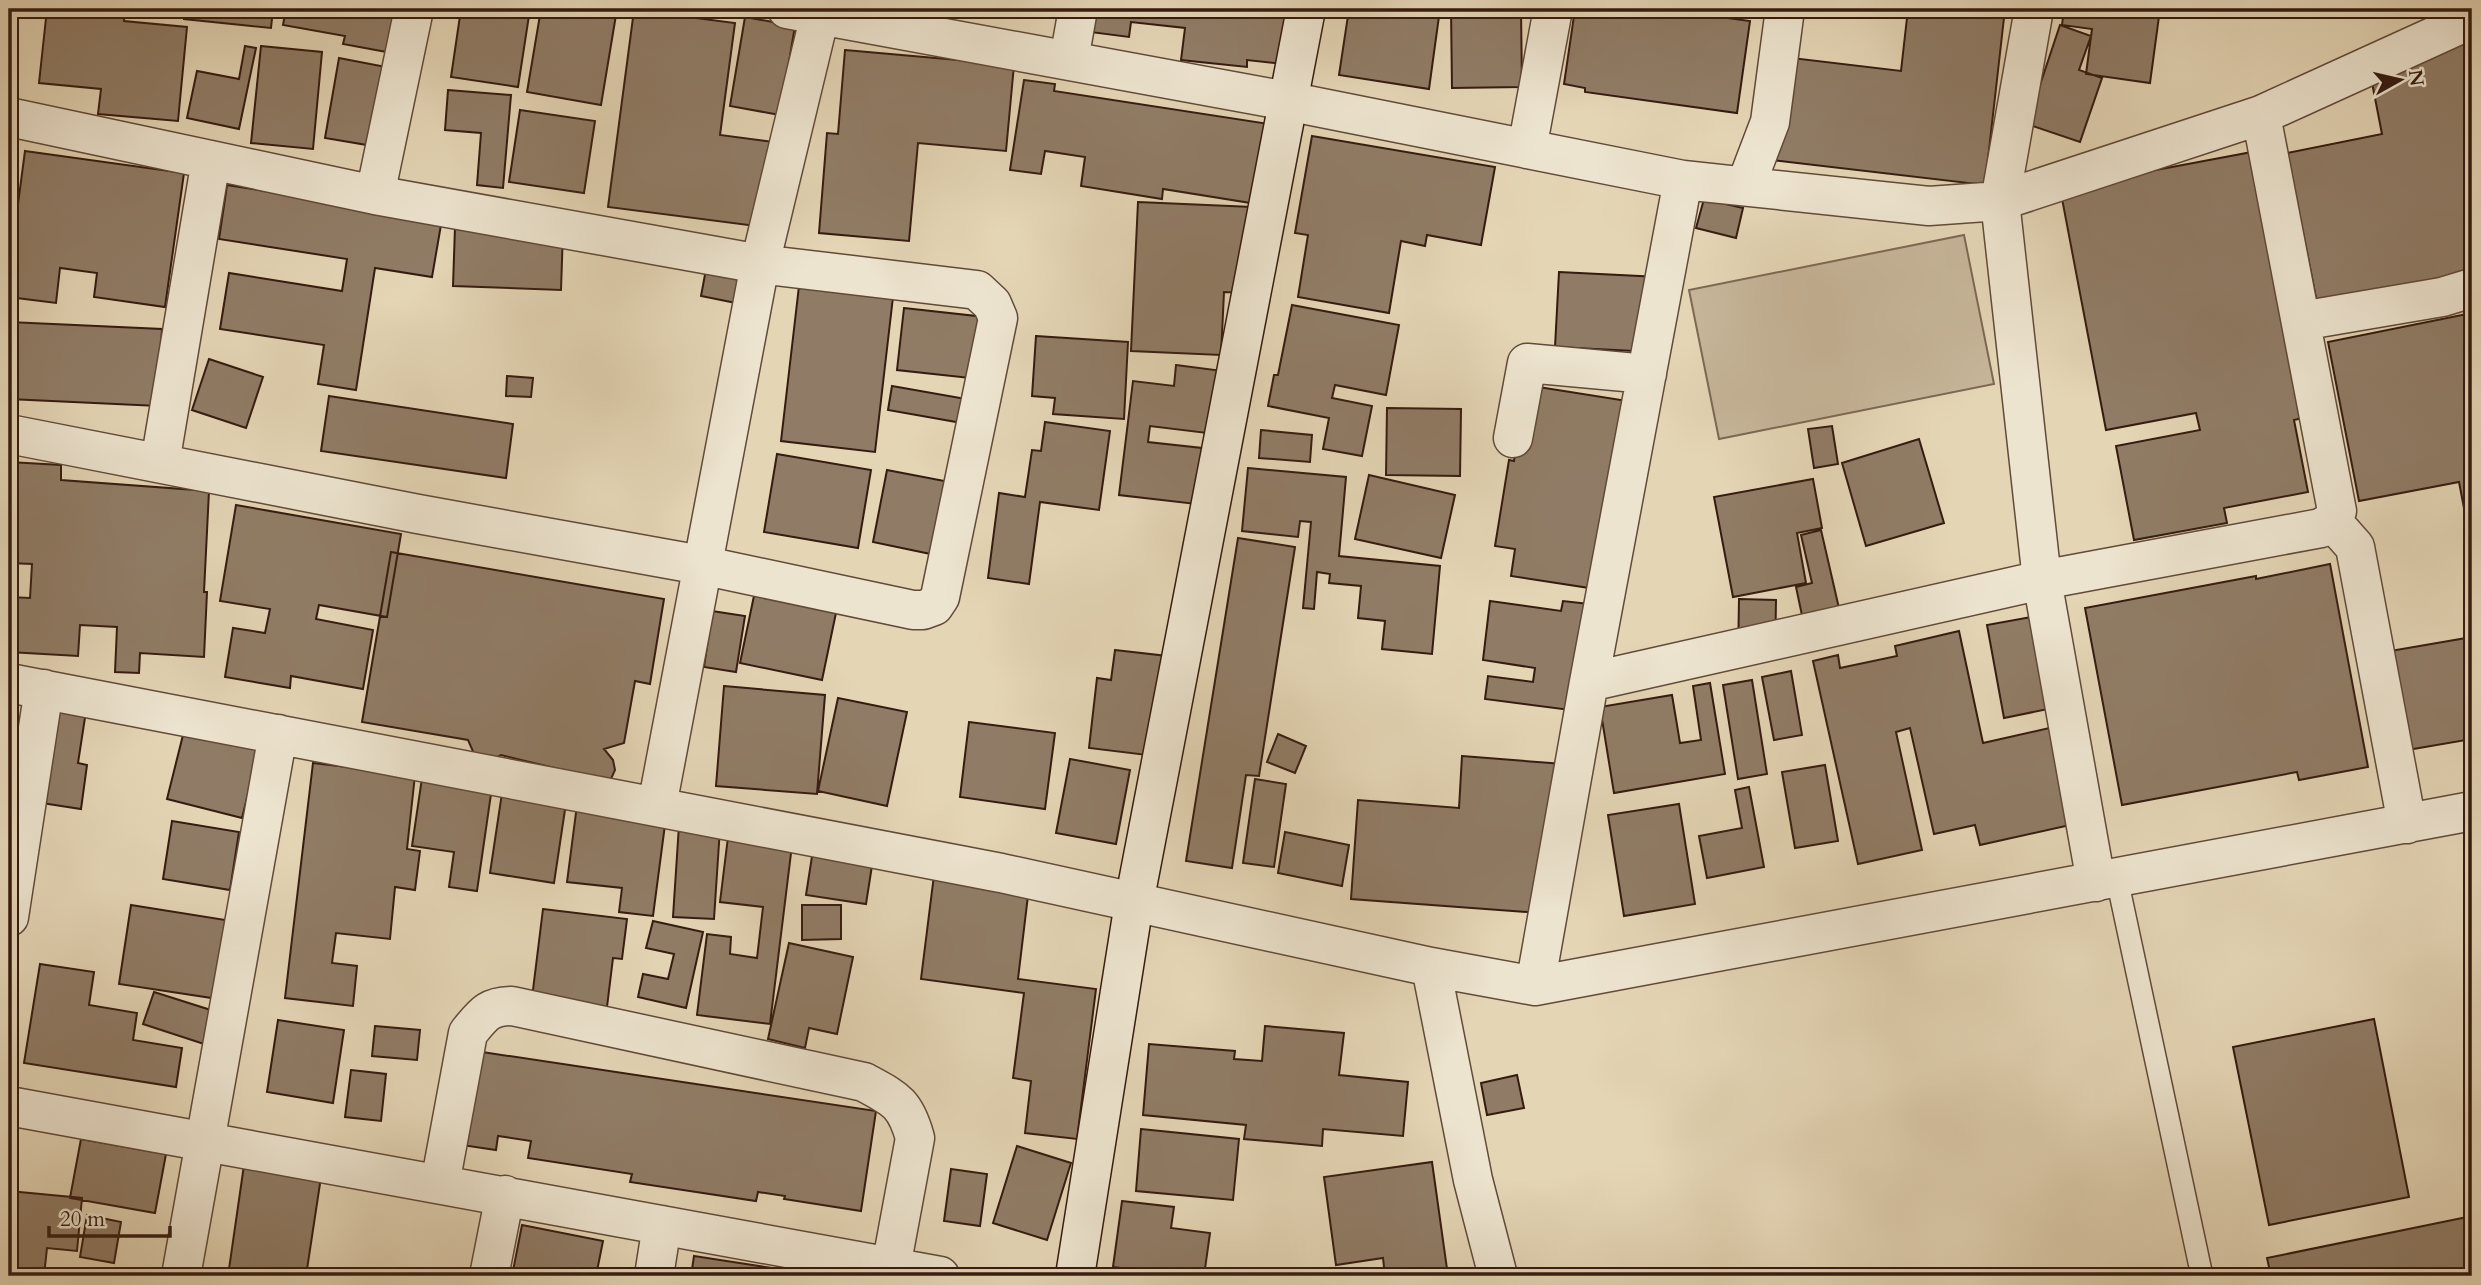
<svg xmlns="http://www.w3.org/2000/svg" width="2481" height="1285" viewBox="0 0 2481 1285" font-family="Cardo,serif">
<rect width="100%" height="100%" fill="#e4d5b5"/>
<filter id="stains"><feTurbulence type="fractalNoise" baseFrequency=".00286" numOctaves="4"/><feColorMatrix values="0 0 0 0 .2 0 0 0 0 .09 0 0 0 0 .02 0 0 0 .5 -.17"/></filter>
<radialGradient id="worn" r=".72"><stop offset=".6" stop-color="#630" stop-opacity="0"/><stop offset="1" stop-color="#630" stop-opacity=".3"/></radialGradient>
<!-- green -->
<path fill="#c6b599" stroke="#7e6854" stroke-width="2" d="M1964,235L1994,384L1719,439L1689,290Z"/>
<!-- building -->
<path fill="#907c66" stroke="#351b10" stroke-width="2" d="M47,9H125L124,21L187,27L178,121L98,114L101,89L39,83Z
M184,9H273L271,28L184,19Z
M286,9H411L403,55L343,44L345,36L283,25Z
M461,9H530L518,87L451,77Z
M541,9H617L601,105L527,92Z
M1092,9H1299L1292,65L1247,60V67L1181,60L1185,28L1131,22L1129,37L1090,32Z
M1349,9H1440L1429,89L1339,75Z
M1451,9H1521L1522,87L1452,88Z
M1575,9H1660L1750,21L1737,113L1585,92V88L1564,84Z
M1908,9H2005L1985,185L1772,160L1784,57L1901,71Z
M2064,9H2160L2150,83L2086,74L2092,29L2062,25Z
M634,10L735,23L720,135L782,143L771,228L608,207Z
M745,17L795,26L780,115L730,106Z
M2060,25L2091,36L2079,70L2102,78L2080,142L2027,124Z
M2463,38L2472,87V277L2318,308L2287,153L2382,134L2367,57Z
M245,46L256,48L239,129L187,118L197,71L239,79Z
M261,46L322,52L313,149L251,143Z
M845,50L1014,65L1006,151L918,143L909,241L819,233L827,133L838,134Z
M339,58L386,67L373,146L325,138Z
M1024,80L1055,84L1054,91L1269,124L1257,204L1163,189L1162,199L1081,186L1085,157L1045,151L1041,174L1010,170Z
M448,90L511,95L503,188L477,185L481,133L445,130Z
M520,110L595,121L584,193L509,182Z
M1312,136L1495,167L1481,245L1427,235L1425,246L1401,241L1389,313L1298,297L1308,235L1295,233Z
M25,151L184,173L165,307L94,297L97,273L60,268L56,303L9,297V272Z
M2252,152L2303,418L2294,420L2308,492L2224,508L2227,523L2134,540L2116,446L2200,430L2196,413L2106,430L2060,188Z
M227,185L442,219L432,277L375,268L356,390L318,384L324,345L220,329L229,273L342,291L347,259L219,239Z
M1704,199L1743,208L1736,238L1696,228Z
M1138,202L1252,207L1247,293L1224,292L1221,355L1131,351Z
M455,227L563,231L561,290L453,286Z
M707,264L748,272L741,304L701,296Z
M1559,272L1659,277L1655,352L1555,347Z
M799,286L893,297L875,452L781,441Z
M1292,305L1399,325L1386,395L1335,385L1332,398L1372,406L1362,456L1323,449L1329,418L1268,406L1274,375H1278Z
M904,308L985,317L979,379L897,370Z
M2472,313V550L2459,482L2359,501L2328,342Z
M9,322L162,329L158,406L9,399Z
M1036,336L1128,342L1124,419L1053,414L1055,398L1032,396Z
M209,359L263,377L246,428L192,410Z
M1176,365L1223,371L1215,434L1150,426L1148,442L1202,448L1196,504L1119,495L1133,381L1174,386Z
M507,376L533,378L531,397L506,396Z
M1526,385L1640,403L1609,591L1511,576L1515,549L1495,546L1509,460L1514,461Z
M892,386L966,399L962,423L888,410Z
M329,396L513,424L506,478L321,451Z
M1387,408L1461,409L1460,476L1386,475Z
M1045,422L1110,431L1099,510L1040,502L1029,584L988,578L999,493L1025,497L1032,450L1041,451Z
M1832,426L1838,464L1814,468L1808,429Z
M1261,430L1312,435L1310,462L1259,458Z
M1919,439L1944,523L1866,546L1842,463Z
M777,454L871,470L858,548L764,532Z
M9,462L61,465V480L209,491L204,592H207L204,657L140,653L139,673L115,672L117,627L80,625L78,656L9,652V597L30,598L32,564L9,563Z
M1248,468L1346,477L1339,556L1440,566L1432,654L1382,649L1385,621L1358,618L1361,586L1329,583L1330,574L1317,572L1314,609L1303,608L1311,522L1300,521L1298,537L1242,531Z
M887,470L960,484L945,557L873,542Z
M1369,475L1455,495L1441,558L1355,539Z
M1813,479L1822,528L1797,533L1806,583L1733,597L1714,497Z
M236,505L401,534L387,617L319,605L316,619L373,630L363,689L291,676L290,688L225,677L233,628L265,633L270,609L220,601Z
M1821,530L1844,630L1807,639L1796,587L1812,583L1801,535Z
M1238,538L1295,547L1259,776L1246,775L1232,868L1186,861Z
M391,552L664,599L650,684L635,681L624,743L604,749L613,760L615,770L611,779L579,774L501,755L492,760L475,756L468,740L362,722Z
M2330,564L2368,767L2299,780L2297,772L2122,805L2085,608L2256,576V579Z
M755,591L837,608L822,680L740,663Z
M1739,599L1776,600L1775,660H1738Z
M1490,601L1561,611L1563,601L1598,605L1585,712L1485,699L1488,676L1533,682L1535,668L1483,660Z
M712,611L745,616L736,672L704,667Z
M2037,616L2053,708L2004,718L1987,625Z
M1959,631L1983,743L2067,724L2088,821L1980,845L1975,825L1934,834L1910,728L1896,732L1922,850L1858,864L1813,661L1838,655L1840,668L1897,656L1895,646Z
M2472,637V739L2384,754L2367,655Z
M1115,650L1167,656L1155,756L1089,748L1097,678L1111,680Z
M1791,671L1802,735L1774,740L1762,677Z
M1752,680L1767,774L1738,779L1723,685Z
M1710,683L1725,774L1614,793L1600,707L1672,695L1680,743L1701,740L1693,686Z
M724,686L825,695L817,794L716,786Z
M838,698L907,712L887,806L818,791Z
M23,703L86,711L78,763L87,765L81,809L29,801L9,813V753L16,754Z
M969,722L1055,733L1045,809L960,797Z
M185,727L260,746L242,818L167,799Z
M1278,734L1306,746L1295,773L1267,762Z
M1462,756L1563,764L1553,914L1351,899L1358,800L1459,808Z
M1070,759L1130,770L1116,844L1056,833Z
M313,763L415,775L407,849L420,851L415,890L395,887L390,939L336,933L332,963L357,966L353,1006L285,998Z
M1825,765L1838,841L1795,848L1782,772Z
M422,778L492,787L477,891L449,887L454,852L412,846Z
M1255,779L1286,784L1274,867L1243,863Z
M1749,787L1764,867L1707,878L1699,836L1742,828L1735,790Z
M502,793L566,803L554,883L490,873Z
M1679,804L1695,904L1624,916L1608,815Z
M577,805L666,817L653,916L619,912L622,888L567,882Z
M172,821L239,832L230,890L163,879Z
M679,825L720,828L714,919L673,917Z
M1285,832L1349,845L1342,886L1278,873Z
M728,837L792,845L770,1024L697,1015L707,934L731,937L730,954L757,958L763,907L720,902Z
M813,850L873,859L866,904L806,895Z
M934,875L1029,887L1018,979L1096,989L1077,1139L1025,1133L1031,1081L1013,1078L1024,993L921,979Z
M131,905L238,922L225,1000L119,984Z
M802,905H841V939L802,940Z
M543,909L627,919L622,959L613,958L607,1007L532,998Z
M653,921L703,932L686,1008L638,997L643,974L668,979L674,954L646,948Z
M789,943L853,957L837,1034L809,1028L805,1048L768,1039Z
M9,957H14L9,1011Z
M40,964L94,972L89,1005L137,1013L133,1040L182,1048L176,1087L24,1063Z
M154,992L217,1012L207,1045L143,1024Z
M2374,1019L2409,1197L2269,1225L2233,1047Z
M278,1020L344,1030L333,1103L267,1092Z
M375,1026L420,1030L417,1060L372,1056Z
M1265,1026L1344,1033L1339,1075L1408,1082L1403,1136L1323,1129L1322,1146L1244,1139L1246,1125L1143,1115L1149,1044L1235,1051L1234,1059L1262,1061Z
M469,1050L876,1111L861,1211L784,1199L785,1196L758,1192L756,1201L630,1182L632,1174L528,1158L531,1141L498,1136L496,1150L455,1144Z
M351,1070L386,1074L381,1121L345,1117Z
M1517,1075L1524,1108L1487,1115L1481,1083Z
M1141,1129L1239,1139L1233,1200L1136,1191Z
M81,1139L166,1154L155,1213L70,1198Z
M1017,1146L1071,1163L1047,1240L993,1223Z
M1432,1162L1448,1276H1385L1383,1258L1336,1265L1324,1177Z
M244,1165L321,1177L306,1276H228Z
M951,1169L987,1174L980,1226L944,1221Z
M9,1191L82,1198L77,1251L47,1248L44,1276H10L12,1257L9,1256Z
M1122,1201L1174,1207L1171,1228L1210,1233L1204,1276H1184L1113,1267Z
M87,1215L121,1222L114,1263L80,1257Z
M2472,1216V1276H2271L2267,1258Z
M522,1225L603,1241L596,1276H512Z
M694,1256L785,1270L784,1276H691Z
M1372,1268L1374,1276H1346L1345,1272Z"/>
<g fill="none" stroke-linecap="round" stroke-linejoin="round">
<!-- lane casing -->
<g stroke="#614a39" stroke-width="24">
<path id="lane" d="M2117,879L2202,1276"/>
</g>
<!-- street casing -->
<g stroke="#614a39" stroke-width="41">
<path id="street" d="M787,9L1287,101L1683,180L1929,206L2000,201L2034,9
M1069,60L1078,9
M9,117L375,195L760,264L977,290L992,304L998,318L940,597L934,606L923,610H913L701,565L418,514L9,434
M1527,149L1553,9
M1746,185L1770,122L1785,9
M375,195L414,9
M2301,321L2442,297L2472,288
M1513,438L1527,363L1647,374
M160,463L211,160
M2332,521L2355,547L2407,824
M1589,682L2042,580L2321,528L2332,521L2337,511L2261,115
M9,683L1001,873L1431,967L1535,986L2472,811
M657,806L760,264L820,15
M2096,882L2042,580L2000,201L2261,115L2472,19
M9,917L44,689
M1431,967L1473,1180L1498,1276
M1535,986L1589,682L1683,180
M9,1106L940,1276
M440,1184L468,1033C483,1015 488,1006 512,1006L864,1082C895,1099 905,1102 915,1138L891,1267
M181,1276L278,734
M489,1276L505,1195
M654,1276L662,1225"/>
</g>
<!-- secondary casing -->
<g stroke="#351b10" stroke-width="41">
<path id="secondary" d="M1075,1276L1134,903L1306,9"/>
</g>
<!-- lane -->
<use href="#lane" stroke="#ede4cf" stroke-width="21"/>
<!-- street -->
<use href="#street" stroke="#ede4cf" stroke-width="38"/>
<!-- secondary -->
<use href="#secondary" stroke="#ede4cf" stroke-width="38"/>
</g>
<!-- margin -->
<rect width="2481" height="1285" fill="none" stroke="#e4d5b5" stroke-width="35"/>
<rect x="10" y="10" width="2460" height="1264" fill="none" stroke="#351b10" stroke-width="3.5"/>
<rect x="18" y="18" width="2446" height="1250" fill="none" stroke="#351b10" stroke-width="2"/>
<!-- north arrow -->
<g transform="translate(2400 80) rotate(82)" stroke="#ede4cf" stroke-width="5" paint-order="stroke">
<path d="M0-5L12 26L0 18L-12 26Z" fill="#351b10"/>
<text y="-10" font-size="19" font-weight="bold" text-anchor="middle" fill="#351b10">N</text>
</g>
<!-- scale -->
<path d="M49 1226v10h121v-10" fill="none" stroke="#351b10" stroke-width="3.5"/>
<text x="60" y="1226" font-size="21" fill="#351b10" stroke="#ede4cf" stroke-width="5" paint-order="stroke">20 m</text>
<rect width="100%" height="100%" filter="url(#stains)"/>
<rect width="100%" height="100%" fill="url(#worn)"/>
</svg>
